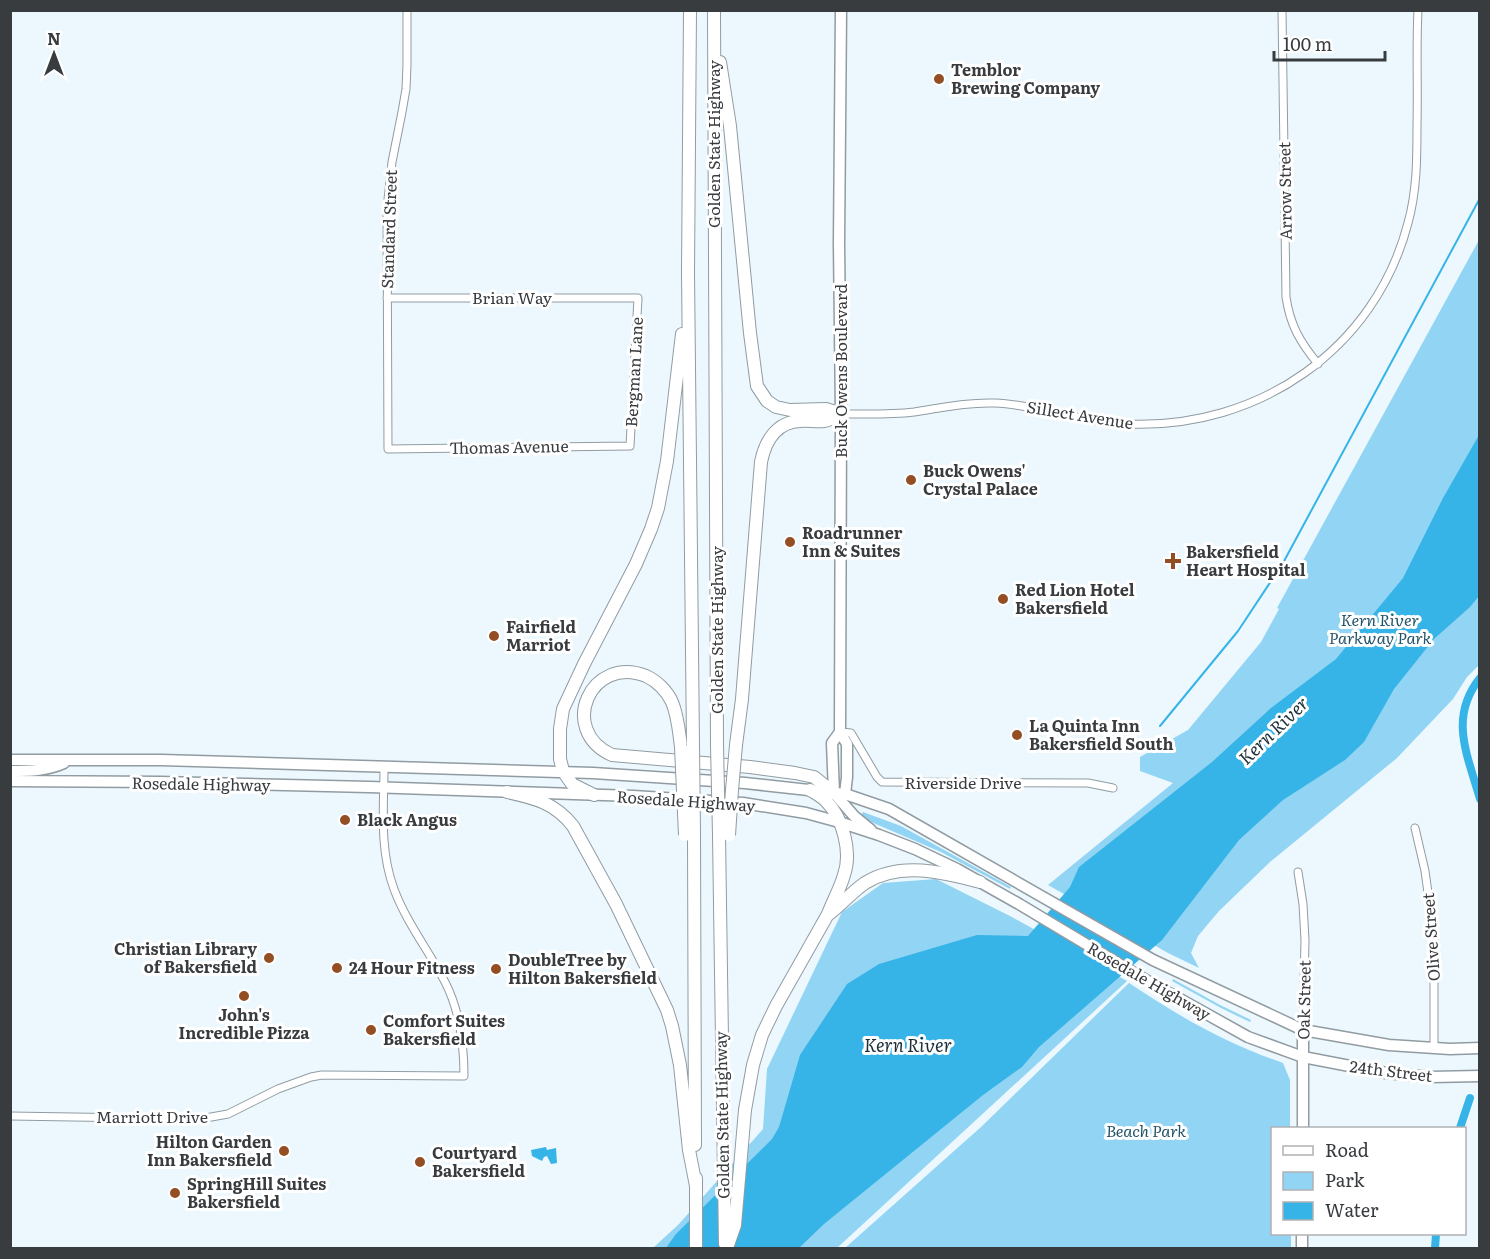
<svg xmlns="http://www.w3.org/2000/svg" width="1490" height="1259" viewBox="0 0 1490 1259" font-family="Literata,serif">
<rect width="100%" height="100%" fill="#ecf8fe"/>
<!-- green -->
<path fill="#92d4f4" d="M1479,240V665L1467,677L1453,699L1397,758L1270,862L1219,911L1198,936L1191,953L1199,968L1168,953L1048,885L1173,783L1140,771V757L1188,730L1261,642L1279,609L1277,608Z
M863,812L901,826L1011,887L1010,889L941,852L871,822L861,815Z
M936,879L1010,916L1127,981L837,1248H653L679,1224L763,1129L767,1069L842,912L883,883Z
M1173,979L1220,1005L1251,1020L1250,1022L1221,1008L1172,981Z
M1129,983C1180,1017 1225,1043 1283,1063L1290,1080V1128H1272V1234H1291V1248H845L981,1127Z"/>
<!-- water -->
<path fill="#37b4e7" d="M1479,435V596L1470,607L1434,639L1394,689L1364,742L1345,760L1283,800L1239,840L1162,940L1039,1047L1022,1067L983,1095L824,1224L799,1248H666L676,1234L772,1139L779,1127L800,1055L847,984L879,964L977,935L1028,936L1070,887L1079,867L1212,762L1271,708L1336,659L1403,578L1443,498Z
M546,1147L547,1150L556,1148L557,1163L551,1164L547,1156L544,1157L542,1161L532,1156L531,1150Z"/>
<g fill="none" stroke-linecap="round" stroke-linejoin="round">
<!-- stream -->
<path stroke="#37b4e7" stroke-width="2" d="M1160,726L1238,631L1283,563L1480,198"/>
<!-- canal -->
<path stroke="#37b4e7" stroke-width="8" d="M1480,678C1448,718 1468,756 1480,799
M1460,1128L1470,1098
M1435,1248L1436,1234"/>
<!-- street casing -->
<g stroke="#919ca2" stroke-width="9">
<path id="street" d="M1282,10L1286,297C1290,325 1300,342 1318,364
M387,298H638L630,446L388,449L387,209L392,162L402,112L406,89L407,65V10
M841,414C866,414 890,415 914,412C941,408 967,402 995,403C1041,405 1084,423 1129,424C1258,429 1375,350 1408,223C1417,191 1417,158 1417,124C1418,86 1416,48 1418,10
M840,732L851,733L877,777L882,782L1088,783L1113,788
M1415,828L1425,871L1434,936V1048
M1298,872L1303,904L1305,940L1303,1030
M10,1116L200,1119L228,1114L278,1089L311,1077L322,1075L464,1076C464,1043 460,1011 445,982C429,951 406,922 394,889C379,849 384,807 384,766"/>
</g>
<!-- secondary casing -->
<g stroke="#919ca2" stroke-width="13">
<path id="secondary" d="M841,10L839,243L841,414L840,732L847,744V777L845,794
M834,793L832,743L840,732
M1303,1128V1030
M1302,1248V1234"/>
</g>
<!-- primary casing -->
<g stroke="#919ca2" stroke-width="13">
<path id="primary" d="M10,760H161L593,773L745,783L845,794L889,809L1153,960L1303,1030L1389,1045L1450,1049L1480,1048
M10,771C29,771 46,771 64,763
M10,781L160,782L369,787L633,796L743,803L806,813L839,822L879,835L915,849L957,869L1019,904L1151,983L1248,1037L1303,1057L1386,1073L1431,1077L1480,1076
M834,793L854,816L871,830"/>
</g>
<!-- highway casing -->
<g stroke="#919ca2" stroke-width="14">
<path id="highway" d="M690,10L688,273L693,744
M714,10L717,745
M720,62L730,126L750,333L757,386L767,401L776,407L790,410L826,409L841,414
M736,745L742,699L761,462C765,442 776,422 800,421C808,420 816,422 824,421C830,420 836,417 841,414
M681,747C679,732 678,716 672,702C667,691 657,681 646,676C591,654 557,730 612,755L750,767L795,773L814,777L834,793
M507,792C535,798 555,803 573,826L616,904L667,1010L672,1026L680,1065L689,1150L696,1186
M594,795L572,784L563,771L560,759V729L563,709L584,664L636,564L651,529L658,508L667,461L682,334
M694,834L695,1145
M719,835L725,1244
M829,914C842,904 852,892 865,883C900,861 943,872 980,882
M696,1178V1248
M727,1248L735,1225L745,1110L753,1065L762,1035L776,1006L828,914C833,901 840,889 844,875C852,852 843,818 826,801C821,796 815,793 810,790"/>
</g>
<!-- street -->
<use href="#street" stroke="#fff" stroke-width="7"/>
<!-- secondary -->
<use href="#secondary" stroke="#fff" stroke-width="10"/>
<!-- primary -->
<use href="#primary" stroke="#fff" stroke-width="10"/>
<!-- highway -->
<use href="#highway" stroke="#fff" stroke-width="12"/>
<!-- highway-bridge casing -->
<g stroke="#919ca2" stroke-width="14" stroke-linecap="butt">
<path id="highway-bridge" d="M693,744L694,834
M717,745L719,835
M681,747L685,835
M729,835L732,790L736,745"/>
</g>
<!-- highway-bridge -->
<use href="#highway-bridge" stroke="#fff" stroke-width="12"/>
</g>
<!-- markers -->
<g fill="#934e23" stroke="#fff" stroke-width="2">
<circle cx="939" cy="79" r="6"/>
<circle cx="911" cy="480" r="6"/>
<circle cx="790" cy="542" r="6"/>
<path d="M1170 552h6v6h6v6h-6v6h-6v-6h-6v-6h6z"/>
<circle cx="1003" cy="599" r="6"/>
<circle cx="494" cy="636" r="6"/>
<circle cx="1017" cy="735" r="6"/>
<circle cx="345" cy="820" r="6"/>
<circle cx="269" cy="958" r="6"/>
<circle cx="337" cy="968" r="6"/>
<circle cx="496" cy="969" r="6"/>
<circle cx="244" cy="996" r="6"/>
<circle cx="371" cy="1030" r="6"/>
<circle cx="284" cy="1151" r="6"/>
<circle cx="420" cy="1162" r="6"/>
<circle cx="175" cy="1193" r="6"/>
</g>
<g text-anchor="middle" stroke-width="6" stroke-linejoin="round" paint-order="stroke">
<!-- poi labels -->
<g font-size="16" font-weight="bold" fill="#383c3f" stroke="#fff" text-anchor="start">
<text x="951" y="76">Temblor<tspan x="951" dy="18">Brewing Company</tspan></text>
<text x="923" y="477">Buck Owens'<tspan x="923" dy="18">Crystal Palace</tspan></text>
<text x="802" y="539">Roadrunner<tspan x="802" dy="18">Inn &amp; Suites</tspan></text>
<text x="1186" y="558">Bakersfield<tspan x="1186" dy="18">Heart Hospital</tspan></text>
<text x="1015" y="596">Red Lion Hotel<tspan x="1015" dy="18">Bakersfield</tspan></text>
<text x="506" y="633">Fairfield<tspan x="506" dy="18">Marriot</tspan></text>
<text x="1029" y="732">La Quinta Inn<tspan x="1029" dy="18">Bakersfield South</tspan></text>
<text x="357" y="826">Black Angus</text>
<text x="257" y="955" text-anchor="end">Christian Library<tspan x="257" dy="18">of Bakersfield</tspan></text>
<text x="508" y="966">DoubleTree by<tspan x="508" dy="18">Hilton Bakersfield</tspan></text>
<text x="349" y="974">24 Hour Fitness</text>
<text x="244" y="1021" text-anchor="middle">John's<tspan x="244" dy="18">Incredible Pizza</tspan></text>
<text x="383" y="1027">Comfort Suites<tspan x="383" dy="18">Bakersfield</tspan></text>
<text x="272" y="1148" text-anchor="end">Hilton Garden<tspan x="272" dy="18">Inn Bakersfield</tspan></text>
<text x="432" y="1159">Courtyard<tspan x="432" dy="18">Bakersfield</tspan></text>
<text x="187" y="1190">SpringHill Suites<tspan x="187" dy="18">Bakersfield</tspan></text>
</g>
<!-- street labels -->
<g font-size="16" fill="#383c3f" stroke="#fff">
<text transform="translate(714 144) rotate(-90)" y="6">Golden State Highway</text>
<text transform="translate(1285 191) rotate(-91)" y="6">Arrow Street</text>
<text transform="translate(389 229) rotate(-88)" y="6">Standard Street</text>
<text x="512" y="304">Brian Way</text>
<text transform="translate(841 371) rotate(-90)" y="6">Buck Owens Boulevard</text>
<text transform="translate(634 372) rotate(-87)" y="6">Bergman Lane</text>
<text transform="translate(1080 415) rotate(9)" y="6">Sillect Avenue</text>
<text transform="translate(509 447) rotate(-1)" y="6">Thomas Avenue</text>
<text transform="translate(717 630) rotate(-90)" y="6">Golden State Highway</text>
<text x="963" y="789">Riverside Drive</text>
<text transform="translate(201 784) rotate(1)" y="6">Rosedale Highway</text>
<text transform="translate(686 801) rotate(4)" y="6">Rosedale Highway</text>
<text transform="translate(1431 937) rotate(-94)" y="6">Olive Street</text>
<text transform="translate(1149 981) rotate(30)" y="6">Rosedale Highway</text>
<text transform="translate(1304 1000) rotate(-89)" y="6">Oak Street</text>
<text transform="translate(1391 1071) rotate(7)" y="6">24th Street</text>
<text transform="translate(722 1115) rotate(-91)" y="6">Golden State Highway</text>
<text x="152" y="1123">Marriott Drive</text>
</g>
<!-- park labels -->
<g font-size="16" font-style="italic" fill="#235469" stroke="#fff">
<text x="1380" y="626">Kern River<tspan x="1380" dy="18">Parkway Park</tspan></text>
<text x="1146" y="1137">Beach Park</text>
</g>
<!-- water labels -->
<g font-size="18" font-style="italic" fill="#1b3039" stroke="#fff">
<text transform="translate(1274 731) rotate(-44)" y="6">Kern River</text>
<text x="908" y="1052">Kern River</text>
</g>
</g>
<!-- border -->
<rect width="1490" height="1259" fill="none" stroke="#383c3f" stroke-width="24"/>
<!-- legend -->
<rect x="1271" y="1127" width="195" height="108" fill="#ffffff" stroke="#afb1b2" stroke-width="1.5"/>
<rect x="1283" y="1146" width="30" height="9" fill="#ffffff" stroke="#afb1b2" stroke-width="1.5"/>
<text x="1325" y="1157" font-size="18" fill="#383c3f">Road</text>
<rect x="1283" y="1172" width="30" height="18" fill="#92d4f4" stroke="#afb1b2" stroke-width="1.5"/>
<text x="1325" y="1187" font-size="18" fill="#383c3f">Park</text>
<rect x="1283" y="1202" width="30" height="18" fill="#37b4e7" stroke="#afb1b2" stroke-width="1.5"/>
<text x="1325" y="1217" font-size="18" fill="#383c3f">Water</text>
<!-- north arrow -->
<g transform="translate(54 54)" stroke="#ffffff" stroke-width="4.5" paint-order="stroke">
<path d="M0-4.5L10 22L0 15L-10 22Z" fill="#383c3f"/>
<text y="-9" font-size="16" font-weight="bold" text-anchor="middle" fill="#383c3f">N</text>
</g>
<!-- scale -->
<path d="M1274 51v9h111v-9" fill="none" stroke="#383c3f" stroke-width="3"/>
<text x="1283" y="51" font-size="18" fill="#383c3f" stroke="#ffffff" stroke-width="4.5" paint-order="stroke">100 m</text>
</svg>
